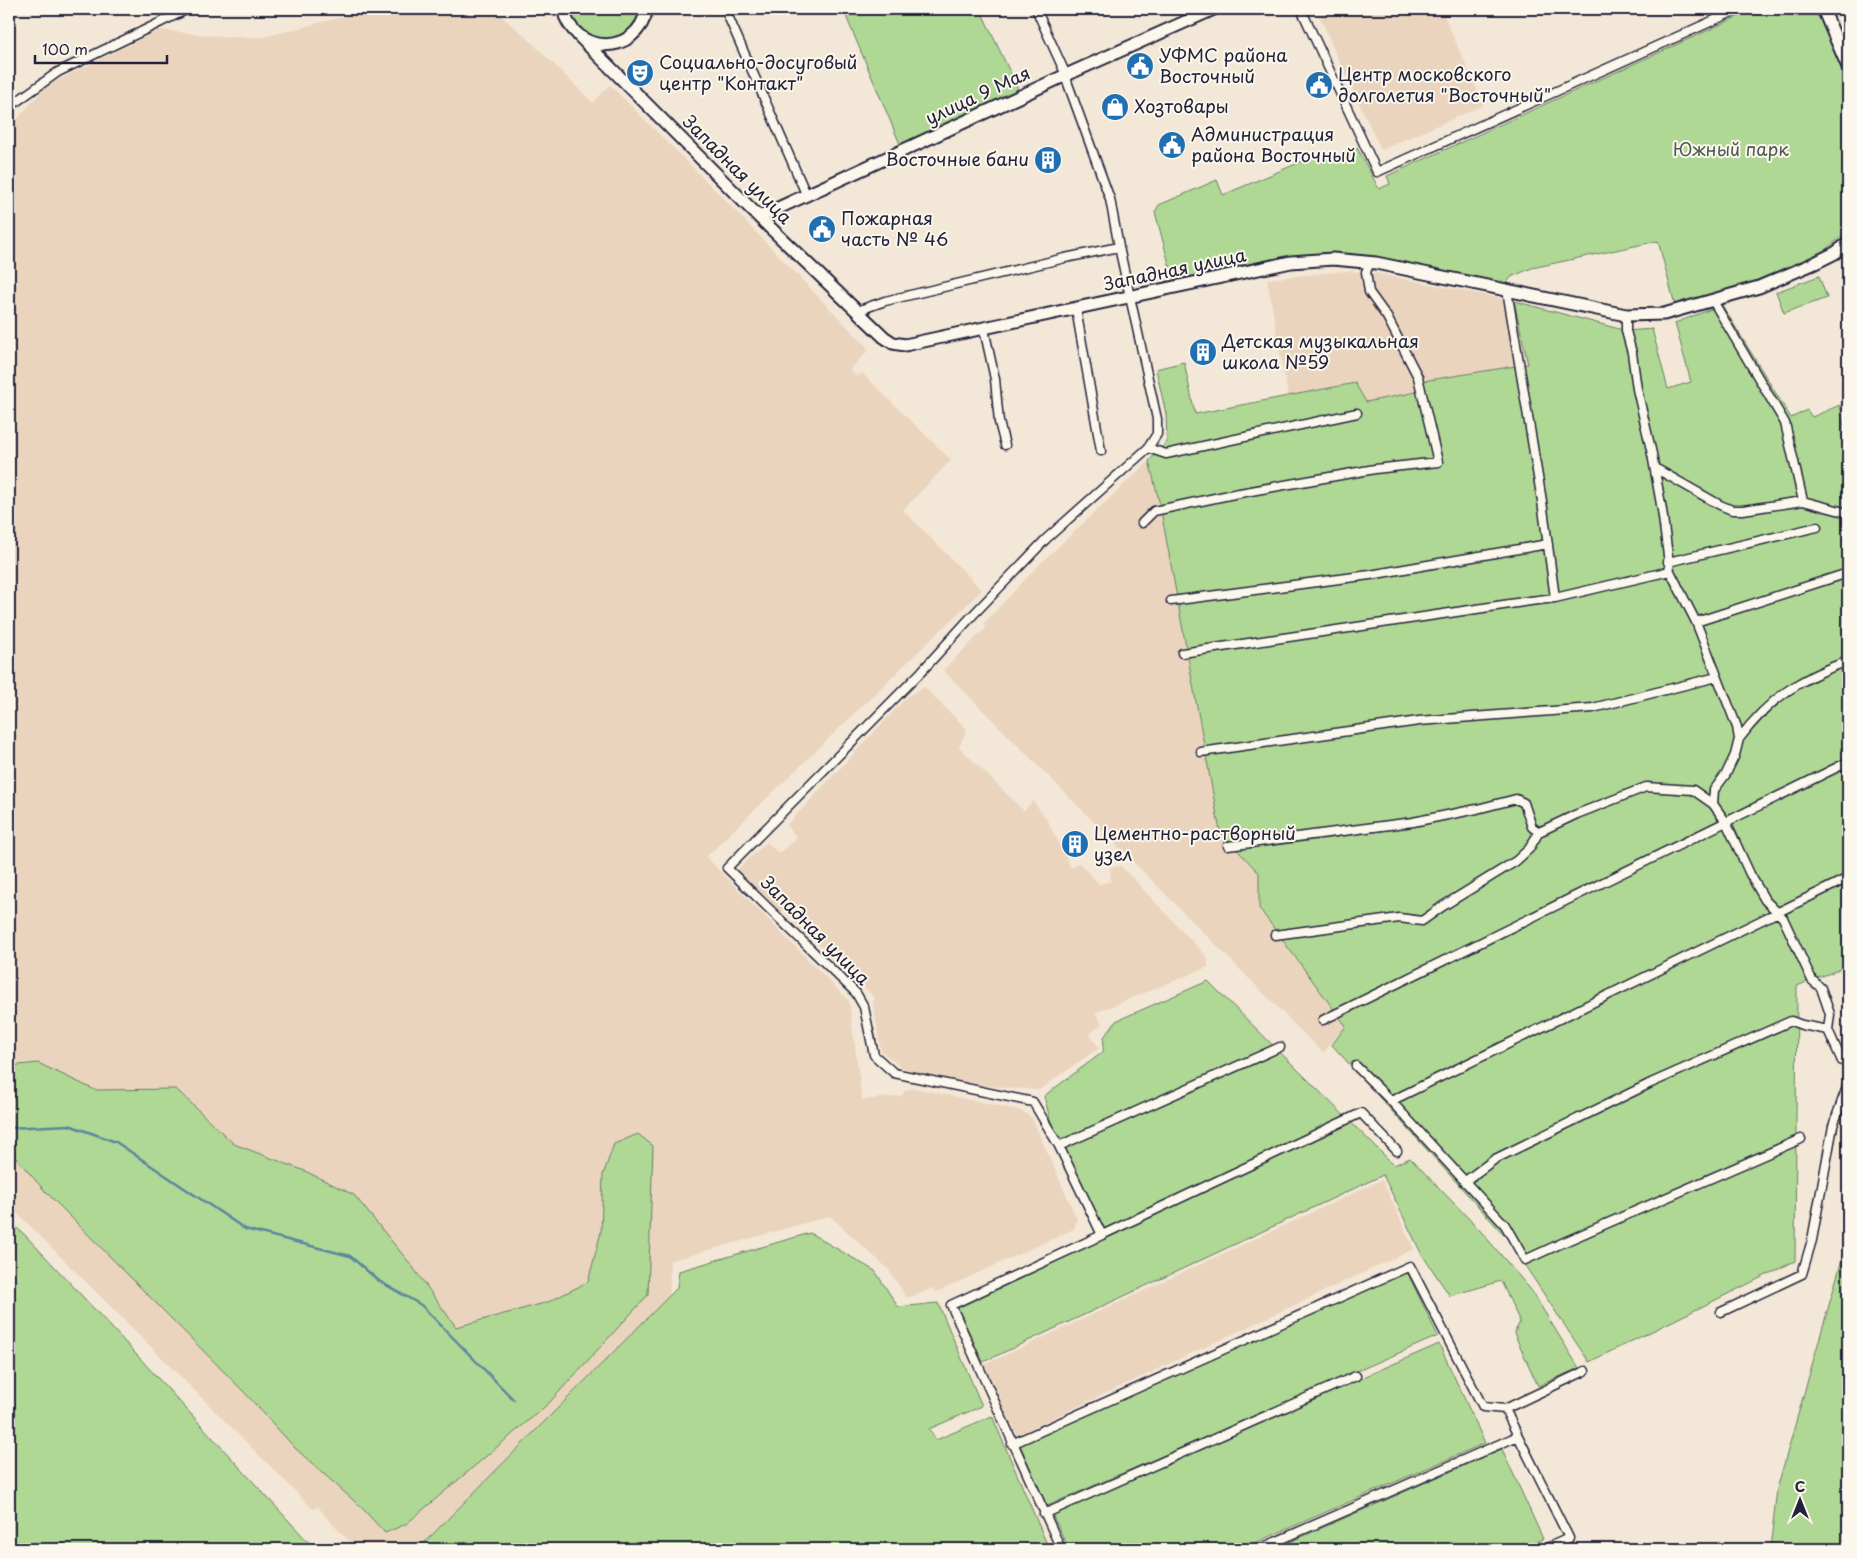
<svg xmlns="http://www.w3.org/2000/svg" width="1857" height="1558" viewBox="0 0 1857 1558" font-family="'Playpen Sans',sans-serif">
<rect width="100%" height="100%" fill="#f3e7d7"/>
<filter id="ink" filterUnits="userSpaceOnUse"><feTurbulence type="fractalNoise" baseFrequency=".02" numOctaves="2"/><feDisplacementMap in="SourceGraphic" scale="10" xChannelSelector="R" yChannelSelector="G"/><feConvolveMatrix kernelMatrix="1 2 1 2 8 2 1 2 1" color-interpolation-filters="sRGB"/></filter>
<g filter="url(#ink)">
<!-- built -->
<path fill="#ead4be" d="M373,9H492L523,34L593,103L610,85L719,194L869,349L850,370L857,377L862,373L951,460L903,510L982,590L706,857L849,1001L862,1100L901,1096L906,1090L914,1088L1022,1111L1032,1118L1077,1219L1074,1229L943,1289L936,1292L933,1288L907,1298L888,1269L830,1216L670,1261V1295L418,1549H357L324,1515L318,1506L313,1509L9,1205V129L46,86L159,30L225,37H264Z
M1317,9H1441L1484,105L1381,150L1334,50Z
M1346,271L1369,272L1514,301L1529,364L1423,381L1426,390L1365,402L1355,383L1288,396L1267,279Z
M1149,461L1160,505L1220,832L1259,873V908L1347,1026L1323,1053L943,670L986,628L984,623L1039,565Z
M924,687L967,729L959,747L1024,811L1033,801L1046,818L1071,868L1079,863L1099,884L1111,881L1110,867L1121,866L1208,958V967L1095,1013L1102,1024L1089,1034L1099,1048L1039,1090L985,1086L919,1073L901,1067L881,1051L873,1002L875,998L796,923L804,913L792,902L781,912L737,870L767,842L779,854L797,838L787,825L907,697Z
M1382,1180L1414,1249L1017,1435L984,1365Z"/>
<!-- green -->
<path fill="#afd894" stroke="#687d68" d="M569,9H643C638,32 612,47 589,36C578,31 573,19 569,9Z
M843,9H980L1018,89L900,144Z
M1755,9H1818L1848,80V231L1825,250L1765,278L1675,305L1658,241L1532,268L1511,277L1504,287C1450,274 1395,256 1339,253C1288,251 1225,271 1174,282L1155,212L1159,205L1217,180L1223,195L1315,156L1322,162L1357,148L1379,189L1390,184L1387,176Z
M1819,276L1827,298L1784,313L1776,292Z
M1514,301L1627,331L1652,329L1668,389L1691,382L1675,323L1722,305L1791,418L1807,410L1812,417L1840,405L1845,430H1848V966L1797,986L1795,1261L1589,1362L1506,1237L1332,1045L1346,1026L1259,908V873L1220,832L1160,505L1149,461L1167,442L1166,414L1156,369L1184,362L1195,414L1355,383L1366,402L1426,390L1423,381L1528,364Z
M1208,981L1394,1165L1410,1158L1477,1227L1531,1290L1579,1368L1538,1386L1514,1333L1520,1322L1501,1281L1450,1296L1421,1253L1383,1175L983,1362L958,1308L1108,1237L1050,1119L1044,1096L1103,1052L1104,1037L1116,1021Z
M38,1063L95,1090L176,1089L234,1144L305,1171L354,1195L412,1266L456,1327L548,1302L588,1282L601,1232L603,1175L614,1144L638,1134L653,1146L648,1295L548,1404L406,1524L385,1533L362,1508L296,1449L245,1393L44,1190L9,1150V1066Z
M9,1221L25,1235L112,1328L311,1545L313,1549H9Z
M810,1233L875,1271L898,1307L938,1303L982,1406L929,1429L936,1440L992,1416L1049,1549H418L677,1288L679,1271Z
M1848,1238V1549H1770L1777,1489Z
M1407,1272L1438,1336L1047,1506L1020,1445Z
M1439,1344L1485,1443L1241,1549H1069L1052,1514Z
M1502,1449L1543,1539L1520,1549H1274Z"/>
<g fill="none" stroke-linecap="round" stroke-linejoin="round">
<!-- stream -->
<path stroke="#5a869f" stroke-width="2.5" d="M9,1128L69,1125L116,1142L245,1229L350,1256L379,1281L421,1305L514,1400"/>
<!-- street casing -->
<g stroke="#22223b" stroke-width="11">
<path id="street" d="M725,9L806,194
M1036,9L1066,75L1068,84L1110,199L1119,247L1157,419V434L1148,448L1046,539L971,617L921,672L727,868L856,993L864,1007L874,1055L894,1073L1033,1102L1059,1146L1102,1235L951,1305L1061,1549
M1301,9L1377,172L1739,9
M9,107L58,72L188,9
M1507,290L1542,501L1555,598
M1713,301L1785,423L1803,501
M1076,309L1101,451
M857,311L885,301L1065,258L1119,247
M1626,315V331L1632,353L1637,389L1652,454L1662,510L1670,571L1696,622L1737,727L1739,739L1735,755L1726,774L1714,790L1713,804L1726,822L1750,874L1765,900L1783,918L1812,980L1821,988L1830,1014L1828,1030L1842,1061L1848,1062
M984,329L995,379L999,422L1005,445
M1148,448L1166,454L1357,413
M1655,468L1720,505L1732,510H1743L1803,501L1848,513
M1142,523L1154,511L1234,494L1375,469L1438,462L1418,377L1387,317L1369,292L1366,272L1370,262
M1668,562L1817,527
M1171,601L1370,575L1548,544
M1696,622L1848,573
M1182,653L1530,601L1555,598L1670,571
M1739,739C1769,699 1800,678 1848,661
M1201,752L1419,721L1593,708L1717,677
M1228,846L1413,822L1477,809L1516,799L1524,803L1532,827L1539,832L1577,814L1646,787L1693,790L1713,804
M1275,935L1399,918L1422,921L1443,906L1516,861L1529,849L1539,832
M1323,1020L1848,762
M1356,1066L1391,1101L1505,1225L1525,1260L1562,1243L1801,1139
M1391,1101L1848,878
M1059,1146L1280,1047
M1464,1182L1495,1159L1651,1083L1791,1021L1802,1025L1828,1030
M1102,1235L1361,1113L1397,1151
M1721,1312L1802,1274L1812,1240L1833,1126L1848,1084
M1518,1436L1569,1538L1545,1549
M1012,1444L1410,1266L1483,1407L1505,1409
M1044,1514L1356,1376
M1259,1549L1518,1436L1505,1409L1585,1371"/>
</g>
<!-- secondary casing -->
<g stroke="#22223b" stroke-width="15">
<path id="secondary" d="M563,9C574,56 637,57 647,9
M1823,9L1848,67
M578,35L759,217L884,337L893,343L905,345L1291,262L1333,259L1376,263L1626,315L1664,314L1759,287L1815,263L1835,253L1848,243
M759,217L1066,75L1214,9"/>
</g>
<!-- street -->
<use href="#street" stroke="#fbf7ec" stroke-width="8"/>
<!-- secondary -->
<use href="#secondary" stroke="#fbf7ec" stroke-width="11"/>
</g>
</g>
<!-- icons -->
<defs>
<g id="civic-disc" transform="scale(1.4375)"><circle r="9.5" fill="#1f6fb2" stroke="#fbf7ec"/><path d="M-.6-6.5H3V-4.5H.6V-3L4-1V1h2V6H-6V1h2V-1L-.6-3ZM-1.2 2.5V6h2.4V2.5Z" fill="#fff"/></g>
<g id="theatre-disc" transform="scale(1.4375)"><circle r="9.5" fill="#1f6fb2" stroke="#fbf7ec"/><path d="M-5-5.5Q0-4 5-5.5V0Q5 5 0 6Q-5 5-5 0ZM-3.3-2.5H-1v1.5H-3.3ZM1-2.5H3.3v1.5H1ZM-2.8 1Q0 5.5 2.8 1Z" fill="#fff"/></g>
<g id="shop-disc" transform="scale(1.4375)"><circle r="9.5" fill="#1f6fb2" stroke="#fbf7ec"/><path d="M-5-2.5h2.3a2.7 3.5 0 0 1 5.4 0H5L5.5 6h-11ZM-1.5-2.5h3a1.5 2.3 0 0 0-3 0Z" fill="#fff"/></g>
<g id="building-disc" transform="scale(1.4375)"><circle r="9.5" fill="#1f6fb2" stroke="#fbf7ec"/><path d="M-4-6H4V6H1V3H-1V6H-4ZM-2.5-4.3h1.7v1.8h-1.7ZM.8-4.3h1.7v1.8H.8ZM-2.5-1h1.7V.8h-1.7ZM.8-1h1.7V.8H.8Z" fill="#fff"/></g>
</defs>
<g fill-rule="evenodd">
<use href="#civic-disc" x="1140" y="66"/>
<use href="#theatre-disc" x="640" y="73"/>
<use href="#civic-disc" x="1319" y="85"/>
<use href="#shop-disc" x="1115" y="107"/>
<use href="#civic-disc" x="1172" y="145"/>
<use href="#building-disc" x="1048" y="160"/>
<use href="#civic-disc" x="822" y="229"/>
<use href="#building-disc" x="1203" y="352"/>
<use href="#building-disc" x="1075" y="844"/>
</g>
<g text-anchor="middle" stroke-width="4" stroke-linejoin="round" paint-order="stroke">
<!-- poi labels -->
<g font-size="18" fill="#22223b" stroke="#fbf7ec" text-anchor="start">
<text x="1159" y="62">УФМС района<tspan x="1159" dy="21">Восточный</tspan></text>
<text x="659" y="69">Социально-досуговый<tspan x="659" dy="21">центр "Контакт"</tspan></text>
<text x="1338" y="81">Центр московского<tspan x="1338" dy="21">долголетия "Восточный"</tspan></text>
<text x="1134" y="113">Хозтовары</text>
<text x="1191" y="141">Администрация<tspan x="1191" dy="21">района Восточный</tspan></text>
<text x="1029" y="166" text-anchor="end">Восточные бани</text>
<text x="841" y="225">Пожарная<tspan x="841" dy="21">часть № 46</tspan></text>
<text x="1222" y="348">Детская музыкальная<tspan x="1222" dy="21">школа №59</tspan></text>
<text x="1094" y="840">Цементно-растворный<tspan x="1094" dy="21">узел</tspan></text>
</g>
<!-- street labels -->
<g font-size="18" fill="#22223b" stroke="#fbf7ec">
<text transform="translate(978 96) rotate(-25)" y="6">улица 9 Мая</text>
<text transform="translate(737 170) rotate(45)" y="6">Западная улица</text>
<text transform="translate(1175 270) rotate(-12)" y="6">Западная улица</text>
<text transform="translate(815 931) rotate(45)" y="6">Западная улица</text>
</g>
<!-- park labels -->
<g font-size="18" fill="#4c5956" stroke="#fbf7ec">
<text x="1731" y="156">Южный парк</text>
</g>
</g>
<!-- margin -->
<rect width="1857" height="1558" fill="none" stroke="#fbf7ec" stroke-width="30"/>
<rect x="15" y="15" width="1827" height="1528" fill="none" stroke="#22223b" stroke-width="2" filter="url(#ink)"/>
<!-- north arrow -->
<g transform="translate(1800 1500)" stroke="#fbf7ec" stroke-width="4" paint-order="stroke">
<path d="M0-4L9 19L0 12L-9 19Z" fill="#22223b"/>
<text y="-8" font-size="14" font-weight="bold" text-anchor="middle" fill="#22223b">С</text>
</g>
<!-- scale -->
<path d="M35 55v8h132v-8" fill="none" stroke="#22223b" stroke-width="2.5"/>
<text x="42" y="55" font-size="15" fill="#22223b" stroke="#fbf7ec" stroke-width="4" paint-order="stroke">100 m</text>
</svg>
